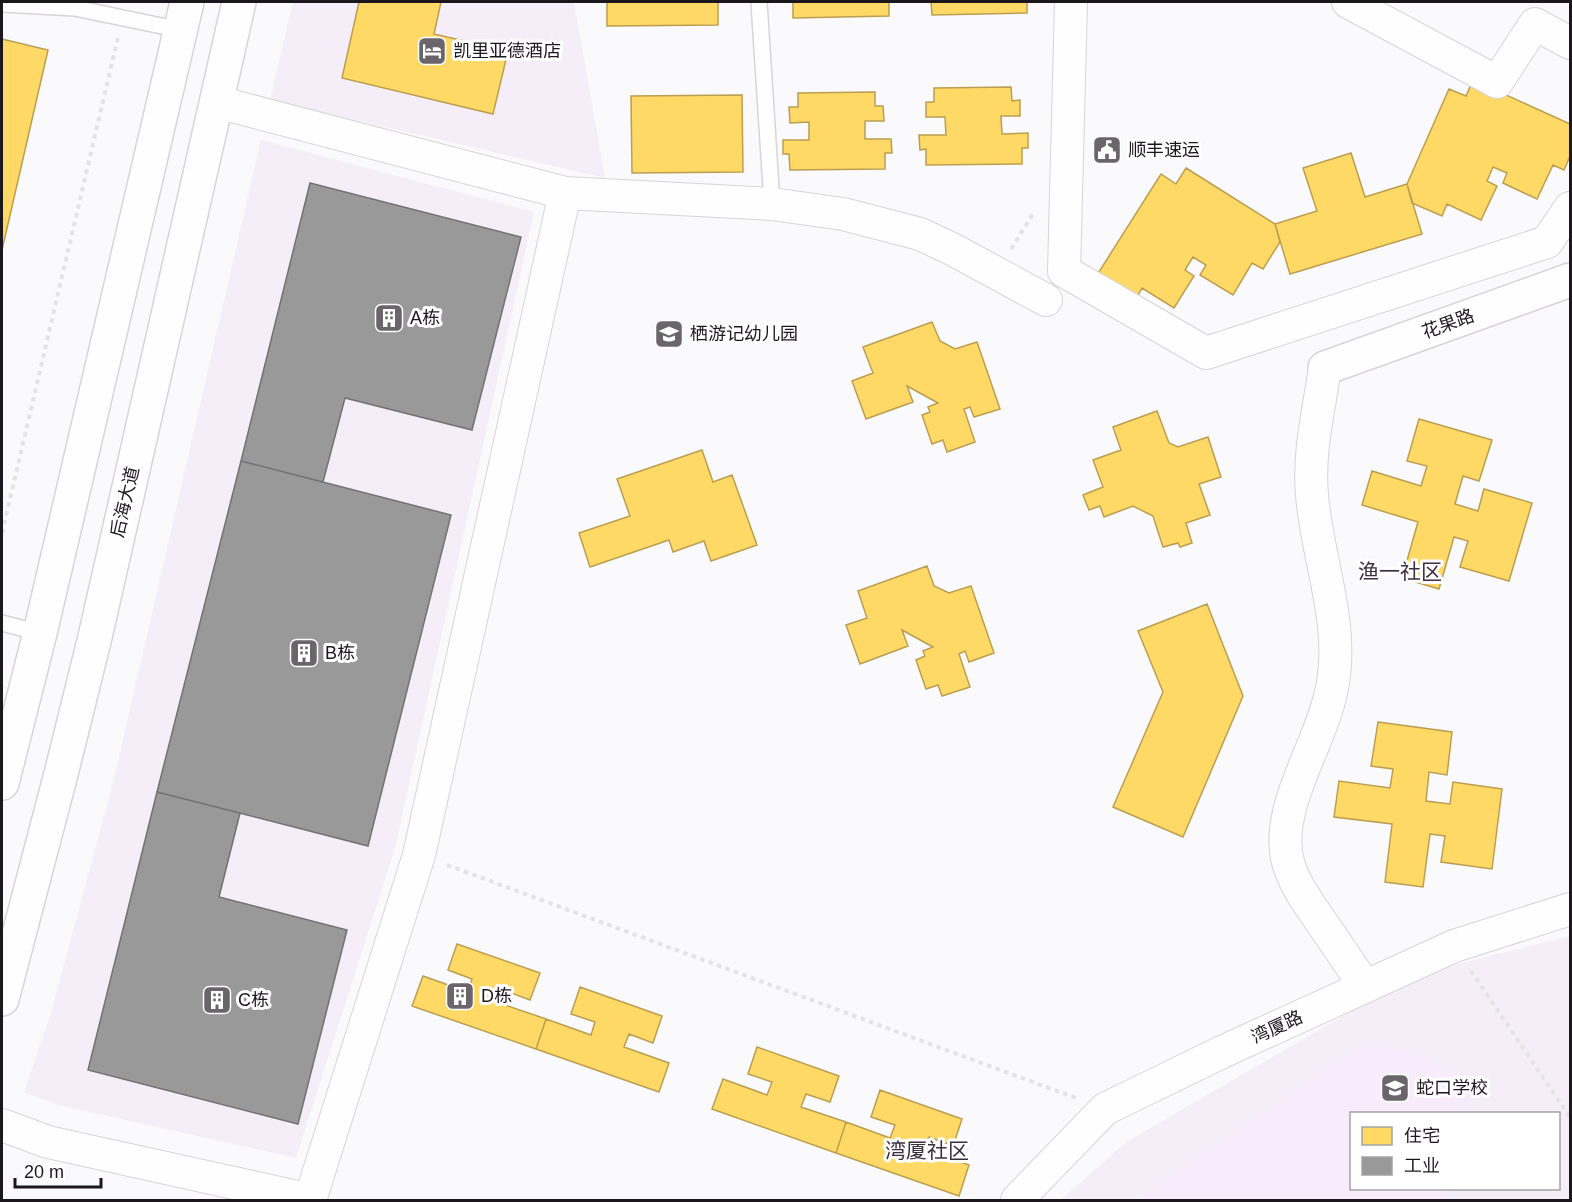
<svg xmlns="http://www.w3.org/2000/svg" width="1572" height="1202" viewBox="0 0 1572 1202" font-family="Helvetica,'Noto Sans SC',sans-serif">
<rect width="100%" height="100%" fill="#faf9fb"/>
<!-- built -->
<path fill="#f5eef8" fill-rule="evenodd" d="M293,2H574L605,178L270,100Z
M261,140L534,212L395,848L296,1158L58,1105L24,1092L51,1013L113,783Z
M1570,936V1200H1061L1126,1142L1362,1005L1437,969ZM1352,1114H1558V1188H1352Z"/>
<!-- green -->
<path fill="#f8ecfc" d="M1378,1045C1422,1052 1455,1066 1466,1113L1352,1114V1188L1451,1189L1442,1200H1137L1347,1056L1363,1048Z"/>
<!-- homes -->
<path fill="#ffd966" stroke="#bb9e50" stroke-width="1.5" d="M359,2H441L434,34L508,51L493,114L342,78Z
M607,2H718V25L607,26Z
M787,2H889V16L793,18V2Z
M931,2H1027V13L932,15Z
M2,39L48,50L2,250Z
M1473,80L1570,124V156L1564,170L1553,165L1537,199L1503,183L1507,173L1493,167L1487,181L1497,186L1481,220L1447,204L1442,216L1412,203L1407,184L1449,89L1466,96Z
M1011,87L1012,101L1020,100V116H1001L1002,134L1028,133V148H1022V164L926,165V149L920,150L919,135H946L945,117H926V102H934V88Z
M875,92V106H883L884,121H865V139H891L892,153H885V169L790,170L789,154H783V140H809V122L790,123L789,107H798V93Z
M742,95L743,172L632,173L631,96Z
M1351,153L1365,197L1407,184L1422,234L1290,274L1275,224L1317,211L1303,168Z
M1186,168L1275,224L1280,242L1263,269L1252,263L1233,295L1200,275L1206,265L1193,257L1185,270L1194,276L1174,308L1142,288L1136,299L1097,275L1161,174L1176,184Z
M932,322L940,341L955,349L977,342L1000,409L974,417L970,407L964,409L975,442L947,452L943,440L932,444L922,415L930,412L928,407L938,403L907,386L913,402L866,419L852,381L873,373L863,347Z
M1157,411L1169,443L1178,447L1208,437L1221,477L1199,484L1210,515L1186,523L1192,543L1180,547L1178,543L1163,547L1153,516L1133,506L1104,517L1100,506L1089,510L1083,495L1103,487L1093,460L1121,450L1113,427Z
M1419,419L1492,440L1479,481L1463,476L1455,504L1478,511L1484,489L1532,503L1509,581L1460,567L1468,541L1454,537L1439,589L1402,578L1418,522L1362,505L1372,471L1421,486L1427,466L1407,461Z
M702,450L713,482L732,475L757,545L711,561L704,541L673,552L669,540L590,567L579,533L630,516L617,479Z
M927,566L934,586L949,593L971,586L994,653L969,662L965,651L959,654L970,687L942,696L938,685L926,689L916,660L925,656L923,651L933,647L902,630L908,646L860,664L846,625L867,618L858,591Z
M1207,604L1243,696L1183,837L1113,807L1163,692L1138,631Z
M1378,722L1452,732L1447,775L1429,772L1426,801L1450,804L1453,782L1502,789L1492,869L1441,862L1445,836L1430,834L1423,887L1385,882L1392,824L1334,817L1339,781L1390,788L1393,769L1371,766Z
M457,944L540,973L530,1000L506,991L502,1004L546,1019L536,1049L412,1006L423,976L468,992L472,979L448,970Z
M580,987L662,1016L653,1043L629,1034L624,1047L669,1063L659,1092L536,1049L546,1019L591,1035L595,1022L571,1014Z
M757,1047L839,1076L830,1102L806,1094L801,1107L846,1122L836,1153L712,1109L723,1079L767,1095L772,1082L748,1074Z
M880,1090L962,1119L953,1146L929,1137L924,1150L969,1165L959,1196L836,1153L846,1122L890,1138L895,1125L871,1117Z"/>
<!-- industry -->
<path fill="#999" stroke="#747274" stroke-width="1.5" d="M310,183L521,237L472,430L345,398L323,482L241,461Z
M241,461L451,515L368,846L157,792Z
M157,792L240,813L219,897L347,930L298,1124L88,1070Z"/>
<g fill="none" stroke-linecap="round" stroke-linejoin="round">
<!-- service casing -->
<g stroke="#d8d4d9" stroke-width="18">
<path id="service" d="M759,2L772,204
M2,4L75,8L181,30
M2,623L40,633"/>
</g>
<!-- minor casing -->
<g stroke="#d8d4d9" stroke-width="34">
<path id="minor" d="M1071,2L1064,271L1206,353L1547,242L1570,208
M1348,2L1497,82L1535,24L1570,43
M217,102L565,193L419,855L310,1200
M565,193L772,204L843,214L920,234L952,249L1046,300
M1325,368C1319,409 1308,453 1312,495C1317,559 1345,623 1332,688C1322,742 1276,805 1287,858C1293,884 1310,905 1324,926C1338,946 1351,966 1365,986
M2,1125L48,1142L311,1200
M1017,1200L1105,1109L1222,1052L1454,946L1570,909"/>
</g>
<!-- tertiary casing -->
<g stroke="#d8d4d9" stroke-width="36">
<path id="tertiary" d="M1325,368L1570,280"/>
</g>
<!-- primary casing -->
<g stroke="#d8d4d9" stroke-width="36">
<path id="primary" d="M2,783L40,633L187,2
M2,999L62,770L95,637L239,2"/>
</g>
<!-- path -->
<path stroke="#e4e4e4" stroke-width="4" stroke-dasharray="4.5 4.5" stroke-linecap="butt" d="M1011,249L1034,212
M2,533L118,37
M447,865L1076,1098
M1471,971L1570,1117"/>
<!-- service -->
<use href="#service" stroke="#fefefe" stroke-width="15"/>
<!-- minor -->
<use href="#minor" stroke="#fefefe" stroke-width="32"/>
<!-- tertiary -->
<use href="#tertiary" stroke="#fefefe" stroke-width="33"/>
<!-- primary -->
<use href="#primary" stroke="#fefefe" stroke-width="33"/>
</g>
<!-- icons -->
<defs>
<g id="hotel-square" transform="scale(1.5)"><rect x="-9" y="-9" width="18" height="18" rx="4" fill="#6a656b" stroke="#fff"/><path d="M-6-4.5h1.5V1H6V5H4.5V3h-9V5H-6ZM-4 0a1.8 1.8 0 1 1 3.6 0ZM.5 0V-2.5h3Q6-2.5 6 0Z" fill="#fff"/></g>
<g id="civic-square" transform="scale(1.5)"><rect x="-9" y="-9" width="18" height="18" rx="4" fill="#6a656b" stroke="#fff"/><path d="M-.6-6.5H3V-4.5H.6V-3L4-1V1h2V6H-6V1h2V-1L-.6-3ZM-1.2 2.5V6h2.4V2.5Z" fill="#fff"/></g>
<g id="building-square" transform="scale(1.5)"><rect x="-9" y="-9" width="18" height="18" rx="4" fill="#6a656b" stroke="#fff"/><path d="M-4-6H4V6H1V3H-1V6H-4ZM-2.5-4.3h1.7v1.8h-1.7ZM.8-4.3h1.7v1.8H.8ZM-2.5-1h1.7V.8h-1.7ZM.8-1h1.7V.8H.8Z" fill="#fff"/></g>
<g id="school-square" transform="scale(1.5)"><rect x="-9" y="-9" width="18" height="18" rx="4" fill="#6a656b" stroke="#fff"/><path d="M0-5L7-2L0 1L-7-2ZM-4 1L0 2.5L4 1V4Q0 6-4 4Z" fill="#fff"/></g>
</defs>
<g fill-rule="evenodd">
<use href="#hotel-square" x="432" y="51"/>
<use href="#civic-square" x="1107" y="150"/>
<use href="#building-square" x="389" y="318"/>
<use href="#school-square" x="669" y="334"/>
<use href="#building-square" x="304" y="653"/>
<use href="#building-square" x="460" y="996"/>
<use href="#building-square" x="217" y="1000"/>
<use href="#school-square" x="1395" y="1088"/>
</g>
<g text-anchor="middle" stroke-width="6" stroke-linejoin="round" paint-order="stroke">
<!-- poi labels -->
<g font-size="18" fill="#1c161d" stroke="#fff" text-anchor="start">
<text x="453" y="57">凯里亚德酒店</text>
<text x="1128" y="156">顺丰速运</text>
<text x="410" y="324">A栋</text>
<text x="690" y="340">栖游记幼儿园</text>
<text x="325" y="659">B栋</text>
<text x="481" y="1002">D栋</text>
<text x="238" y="1006">C栋</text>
<text x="1416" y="1094">蛇口学校</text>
</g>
<!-- street labels -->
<g font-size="18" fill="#1c161d" stroke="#fff">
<text transform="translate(1448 324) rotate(-20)" y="6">花果路</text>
<text transform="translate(125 502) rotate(-77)" y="6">后海大道</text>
<text transform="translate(1277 1027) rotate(-25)" y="6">湾厦路</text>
</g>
<!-- quarter labels -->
<g font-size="21" fill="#3c2e3f" stroke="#fff">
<text x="1400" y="579">渔一社区</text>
<text x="927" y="1158">湾厦社区</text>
</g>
</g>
<!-- border -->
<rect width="1572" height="1202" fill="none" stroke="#1c161d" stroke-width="6"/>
<!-- legend -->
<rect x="1350" y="1112" width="210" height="78" fill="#ffffff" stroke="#a4a2a5" stroke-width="1.5"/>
<rect x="1362" y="1127" width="30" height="18" fill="#ffd966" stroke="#a4a2a5" stroke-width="1.5"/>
<text x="1404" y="1142" font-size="18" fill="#1c161d">住宅</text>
<rect x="1362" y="1157" width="30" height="18" fill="#999999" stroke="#a4a2a5" stroke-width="1.5"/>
<text x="1404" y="1172" font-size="18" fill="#1c161d">工业</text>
<!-- scale -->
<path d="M15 1178v9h86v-9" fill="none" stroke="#1c161d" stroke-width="3"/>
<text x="24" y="1178" font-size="18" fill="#1c161d" stroke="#ffffff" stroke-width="4.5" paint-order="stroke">20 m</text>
</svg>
